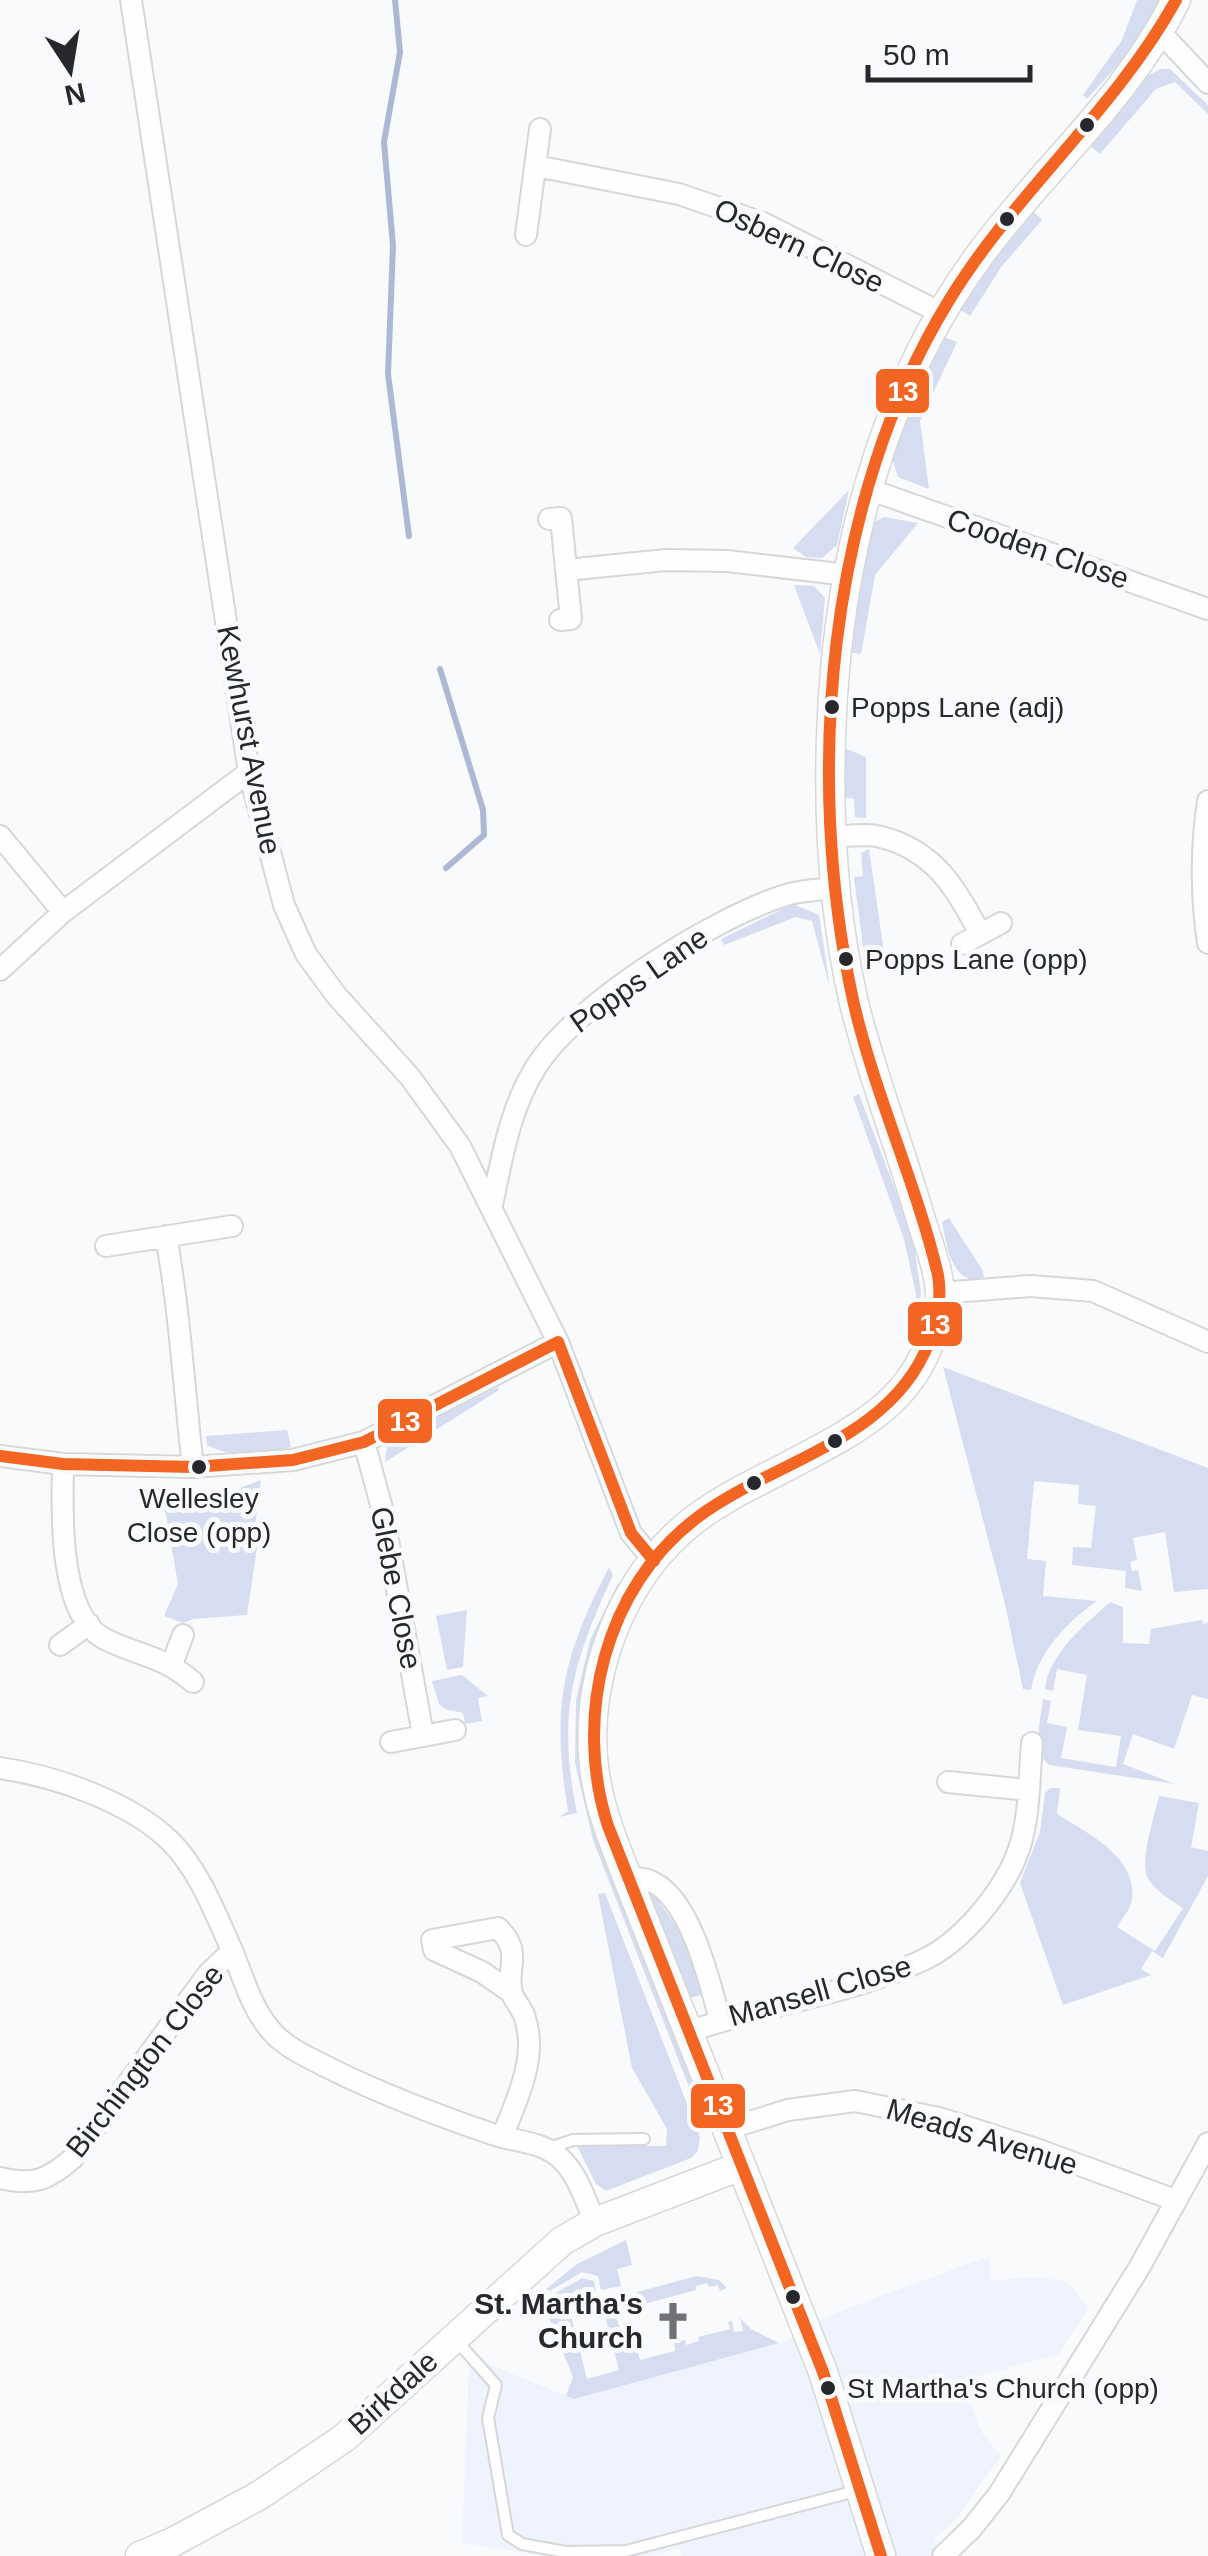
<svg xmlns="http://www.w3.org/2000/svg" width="1208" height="2556" viewBox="0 0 1208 2556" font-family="Helvetica,sans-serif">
<rect width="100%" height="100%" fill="#f9fafb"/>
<!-- built -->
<path fill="#eff3fd" d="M990,2256V2281L1034,2277L1066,2281L1089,2307L1058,2354L962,2381L982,2433L1001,2456L955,2520L934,2539L940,2556H682L680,2548L649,2556H547L462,2543L469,2367L482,2358L490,2365L574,2399L779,2343L821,2326L819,2321L848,2308Z"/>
<!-- green -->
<path fill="#d6ddf1" d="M1137,0H1159L1136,45L1087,99L1083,95L1122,40Z
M1161,69H1170L1208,105V114L1175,82L1156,89L1100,154L1090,146L1142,78Z
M1031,209L1042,220L1002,266L970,316L957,308Z
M941,336L957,342L920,421L929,489L898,477L892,458Z
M849,490L837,545L822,558L806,557L793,548Z
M884,517L918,523L875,575L861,654L849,652L872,523Z
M794,585L814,586L825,598L820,654Z
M842,747L866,757V818L855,817L854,799L842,797Z
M869,849L885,959L863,947L854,877L863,876L861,853Z
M793,904L819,915L830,988L812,921L796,917L724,945L721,939Z
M859,1094L913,1237L921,1293L916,1341L911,1340L916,1294L904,1239L853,1097Z
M949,1218L983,1271L984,1279C951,1286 947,1245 942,1222Z
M943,1367L1208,1468V1589L1174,1592L1165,1532L1133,1538L1137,1560L1130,1562L1132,1571L1138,1570L1142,1591L1125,1588L1126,1571L1072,1565L1073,1547L1091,1548L1096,1506L1078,1504L1079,1485L1034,1481L1027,1559L1046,1561L1043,1596L1097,1601C1067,1622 1037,1653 1031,1690L1023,1689L1005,1604Z
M498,1387L499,1390L385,1462L387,1447L403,1434Z
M287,1430L291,1447C263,1455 233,1459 207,1445L206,1436Z
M261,1480L254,1534H259L247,1615L193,1619L183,1623L164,1616L178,1584L166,1514L153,1489L173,1493L232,1491Z
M609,1567L613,1575C572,1664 557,1714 577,1813L559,1817L568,1811C551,1708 562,1658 609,1567Z
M618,1583L621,1584L583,1700L706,2111L699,2113L593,1840L575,1763L576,1700L590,1640Z
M1110,1602L1123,1607V1643L1149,1644L1151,1629L1202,1620L1203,1624L1208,1623V1699L1192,1695L1174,1749L1133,1734L1123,1764L1175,1784L1049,1765C1031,1752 1041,1719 1043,1699L1051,1701L1047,1723L1067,1727L1061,1758L1116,1767L1121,1736L1078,1730L1087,1675L1057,1669L1053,1691L1045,1689C1049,1653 1085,1625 1110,1602Z
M467,1610L463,1667L447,1670L436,1616Z
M462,1675L488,1696L478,1698L482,1721L465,1724L463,1713L445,1709L439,1704L432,1681Z
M1050,1788H1060L1057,1814C1087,1833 1145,1860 1130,1907C1127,1913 1120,1921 1117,1927L1155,1951L1183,1908C1171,1900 1153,1890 1147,1876C1140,1859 1155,1814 1159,1796L1199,1803L1191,1847L1208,1851V1876L1163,1958L1152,1951L1141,1969L1151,1975L1063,2005L1020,1883L1040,1832L1045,1793Z
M651,1890L687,1941L702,1995L688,1998L648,1892Z
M605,1893L700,2137L698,2151L691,2158L606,2191L596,2184L577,2146H666L667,2129L632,2068L598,1894Z
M626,2240L632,2265L617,2269L621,2286L601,2290L598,2276L582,2272L550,2291L546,2289L577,2264Z
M697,2276L719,2280L727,2288L720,2291L718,2285L709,2287L707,2283L696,2286V2290L640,2305L637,2292Z
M582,2278L594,2281L596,2292L567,2300L587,2379L619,2370L600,2297L609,2295L625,2344L635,2342L640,2360L675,2351L674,2343L685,2340L686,2345L699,2341L698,2337L730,2329L728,2322L732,2321L734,2332L743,2331L740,2318L751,2329L779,2343L574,2399L566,2396L573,2377L542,2301Z"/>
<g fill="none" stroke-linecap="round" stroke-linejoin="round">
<!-- stream -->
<path stroke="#adb8d5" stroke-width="6" d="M395,0L400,52L384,142L393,246L388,374L409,536
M440,669L483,810L484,835L446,868"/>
<!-- lane casing -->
<g stroke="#d5d7d9" stroke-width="14">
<path id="lane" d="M549,2148L573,2140L644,2139
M455,2339L496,2385L488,2418L508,2535L522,2544L566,2552L626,2551L856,2491"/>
</g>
<!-- street casing -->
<g stroke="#d5d7d9" stroke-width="24">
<path id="street" d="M131,0L249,772L284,905L306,954L336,995L410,1077L460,1146L558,1342L631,1533L654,1561
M1160,32L1208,83
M536,166L679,194L763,223L941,313
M526,235L540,129
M868,489L1208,609
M549,519L561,518L571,619L560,620
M566,570L666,560L727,561L848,575
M1208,801C1201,848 1201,895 1208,943
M0,836L63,912
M833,837C848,836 867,833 881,837C934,850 957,889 980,934
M962,944L1001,923
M0,970L63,912L249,772
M492,1205C502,1158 510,1108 536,1067C575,1004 712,919 783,896C800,890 819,890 836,888
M166,1236C180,1313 184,1390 193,1467
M106,1246L232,1226
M940,1293L1031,1286L1093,1291L1208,1342
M364,1442L383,1512L423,1735
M0,1456L63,1464L193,1467L293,1460L364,1442L558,1342
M63,1464C62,1509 58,1613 103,1638C137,1656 160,1654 193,1682
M60,1645L89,1624
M172,1664L183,1635
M391,1742L455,1730
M0,1768C55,1776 131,1802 171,1842C199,1870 215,1913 231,1948C244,1978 251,2010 275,2035C290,2050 314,2060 333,2070C386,2096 439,2116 495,2135C518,2142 547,2142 564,2162C579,2178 586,2202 595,2222
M948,1782L1028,1790
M627,1877C634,1878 644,1878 650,1881C690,1896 710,1983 720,2020
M688,2032C763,2005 851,1994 921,1961C962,1943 1005,1890 1019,1849C1030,1816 1029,1778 1032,1743
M727,2129L788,2110L855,2101L939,2118L1036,2149L1175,2200
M502,2137C517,2099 539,2056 524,2015C521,2008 515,2001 512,1994C505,1968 524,1953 498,1928L432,1940L434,1950L482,1972L511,1992
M0,2178C33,2186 48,2180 73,2158L208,1974L232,1951
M943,2556L971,2529L999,2494L1139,2268L1208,2143"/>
</g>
<!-- secondary casing -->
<g stroke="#d5d7d9" stroke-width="31">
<path id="secondary" d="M140,2556L173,2542L260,2495L344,2438L562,2241L595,2222L741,2166
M881,2556L823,2372L627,1877C617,1850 605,1823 599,1795C577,1702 611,1593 683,1529C717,1499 763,1480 803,1458C854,1431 907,1403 928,1346C934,1330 941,1310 940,1293C939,1270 928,1242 921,1220C900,1147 872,1076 854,1003C829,895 826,779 835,670C848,524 892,374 979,256C1044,167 1126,101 1176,0"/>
</g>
<!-- lane -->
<use href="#lane" stroke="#fefefe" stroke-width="10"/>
<!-- street -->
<use href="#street" stroke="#fefefe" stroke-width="20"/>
<!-- secondary -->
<use href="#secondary" stroke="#fefefe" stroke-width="28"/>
<!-- bus-1 casing -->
<g stroke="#f8fafc" stroke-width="20">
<path id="bus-1" d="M0,1456L63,1464L193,1467L293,1460L364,1442L558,1342L631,1533L654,1561
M881,2556L823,2372L608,1826C573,1718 604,1587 698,1517C775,1460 892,1440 929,1342C938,1320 942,1299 938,1275C916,1182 874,1093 853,1000C804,776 827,500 948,302C1014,193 1114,112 1176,0"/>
</g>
<!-- bus-1 -->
<use href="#bus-1" stroke="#f26522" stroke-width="12"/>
</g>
<!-- icons -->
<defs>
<g id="church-bare" transform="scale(3)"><path d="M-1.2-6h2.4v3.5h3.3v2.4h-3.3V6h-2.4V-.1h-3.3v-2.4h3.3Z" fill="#707276" stroke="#f8fafc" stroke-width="2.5" paint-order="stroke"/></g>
</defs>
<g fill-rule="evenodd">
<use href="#church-bare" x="673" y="2321"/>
</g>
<!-- markers -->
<g fill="#26282e" stroke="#f8fafc" stroke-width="4">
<circle cx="1087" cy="125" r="9"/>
<circle cx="1007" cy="219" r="9"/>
<circle cx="832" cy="707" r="9"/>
<circle cx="846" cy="959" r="9"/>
<circle cx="835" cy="1441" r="9"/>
<circle cx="199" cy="1467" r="9"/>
<circle cx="754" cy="1483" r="9"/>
<circle cx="793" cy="2297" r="9"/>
<circle cx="828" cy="2388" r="9"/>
</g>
<g text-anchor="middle" stroke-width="10" stroke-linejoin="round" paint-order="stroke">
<!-- bus labels -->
<g font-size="28" fill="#26282e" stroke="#f8fafc" text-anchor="start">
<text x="851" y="717">Popps Lane (adj)</text>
<text x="865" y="969">Popps Lane (opp)</text>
<text x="199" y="1508" text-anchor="middle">Wellesley<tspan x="199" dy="34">Close (opp)</tspan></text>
<text x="847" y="2398">St Martha's Church (opp)</text>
</g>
<!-- street labels -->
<g font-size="30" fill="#26282e" stroke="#f8fafc">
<text transform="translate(799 246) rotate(25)" y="10">Osbern Close</text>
<text transform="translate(1038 549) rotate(19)" y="10">Cooden Close</text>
<text transform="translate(249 740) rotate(79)" y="10">Kewhurst Avenue</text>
<text transform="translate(639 980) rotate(-35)" y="10">Popps Lane</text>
<text transform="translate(396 1588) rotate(79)" y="10">Glebe Close</text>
<text transform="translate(820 1991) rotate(-16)" y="10">Mansell Close</text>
<text transform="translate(145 2061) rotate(-52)" y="10">Birchington Close</text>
<text transform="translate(982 2137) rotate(17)" y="10">Meads Avenue</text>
<text transform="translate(393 2393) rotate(-42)" y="10">Birkdale</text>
</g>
<!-- poi labels -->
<g font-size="30" font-weight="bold" fill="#26282e" stroke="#f8fafc" text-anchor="end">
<text x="643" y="2314">St. Martha's<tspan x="643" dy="34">Church</tspan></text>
</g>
</g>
<g stroke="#f8fafc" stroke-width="4">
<rect x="874" y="367" width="57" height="48" rx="10" fill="#f26522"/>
<rect x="906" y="1300" width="58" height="48" rx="10" fill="#f26522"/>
<rect x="376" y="1397" width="58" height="48" rx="10" fill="#f26522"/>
<rect x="689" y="2082" width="58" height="48" rx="10" fill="#f26522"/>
</g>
<g font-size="28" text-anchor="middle" font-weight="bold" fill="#fff">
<text x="903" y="401">13</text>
<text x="935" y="1334">13</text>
<text x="405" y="1431">13</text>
<text x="718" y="2115">13</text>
</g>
<!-- north arrow -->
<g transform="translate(70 70) rotate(168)" stroke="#f8fafc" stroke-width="8" paint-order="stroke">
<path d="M0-8L18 38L0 25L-18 38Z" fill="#26282e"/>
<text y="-15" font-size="28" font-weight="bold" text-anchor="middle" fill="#26282e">N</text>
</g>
<!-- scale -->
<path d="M868 65v15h162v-15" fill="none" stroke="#26282e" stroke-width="5"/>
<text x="883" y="65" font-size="30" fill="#26282e" stroke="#f8fafc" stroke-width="8" paint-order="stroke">50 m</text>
</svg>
